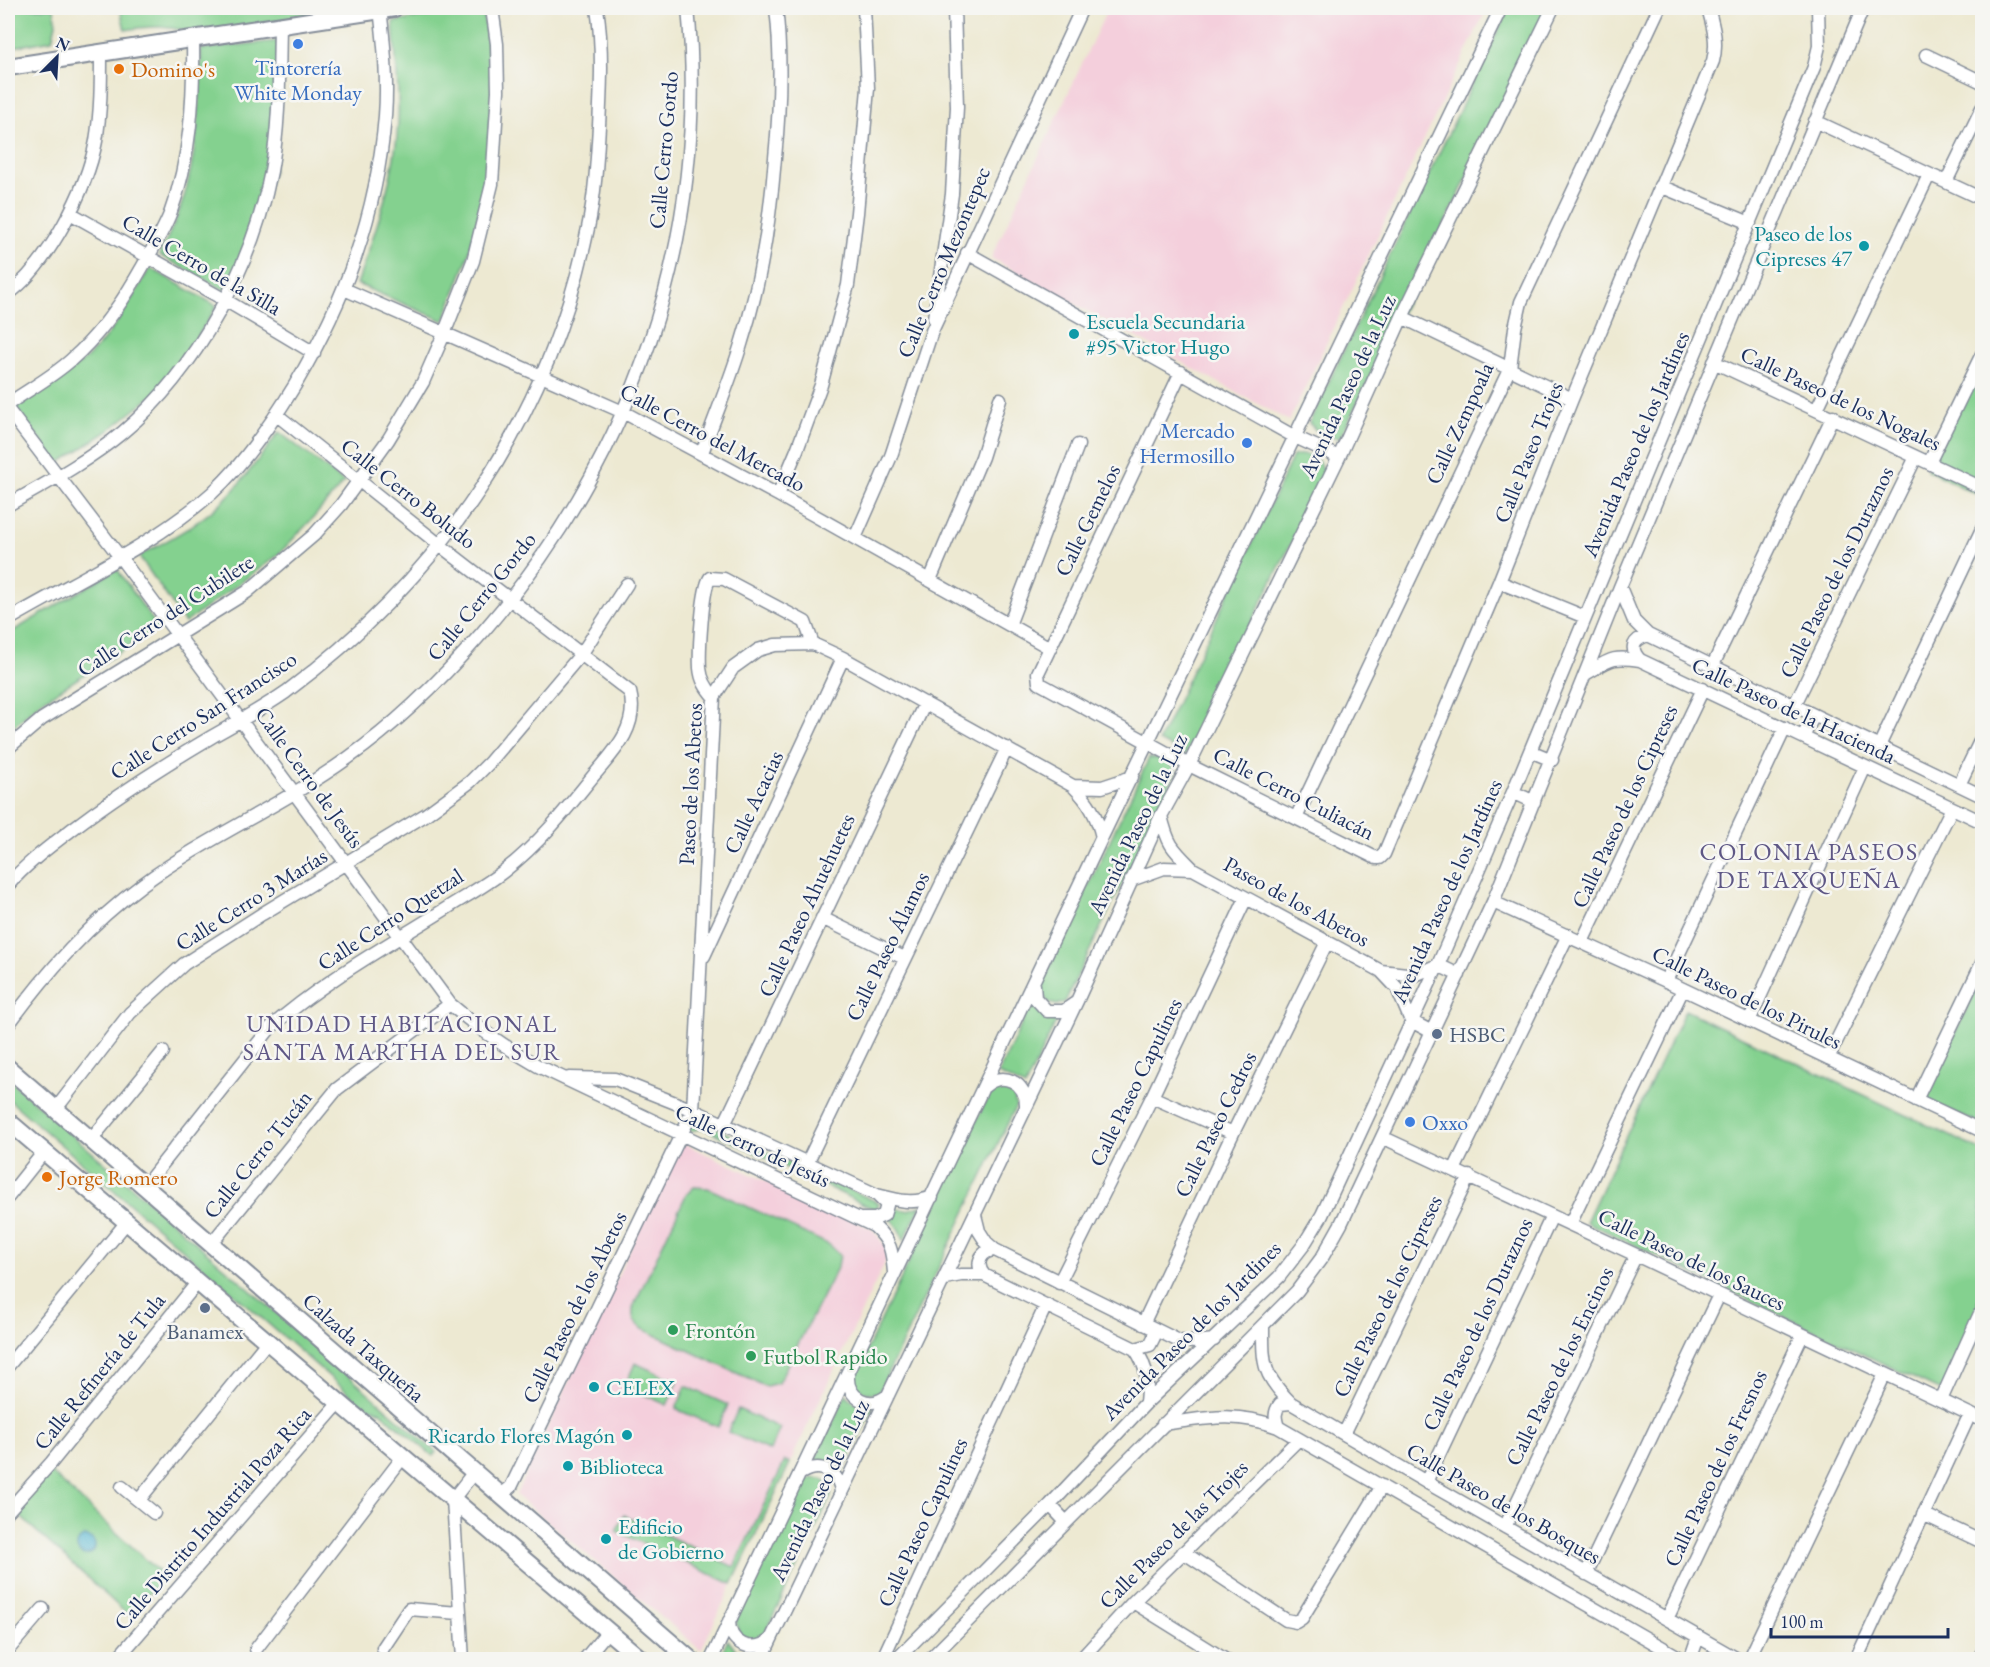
<svg xmlns="http://www.w3.org/2000/svg" width="1990" height="1667" viewBox="0 0 1990 1667" font-family="'EB Garamond',serif">
<rect width="100%" height="100%" fill="#f6f6f2"/>
<filter id="ink" filterUnits="userSpaceOnUse"><feTurbulence type="fractalNoise" baseFrequency=".0167" numOctaves="2"/><feDisplacementMap in="SourceGraphic" scale="12" xChannelSelector="R" yChannelSelector="G"/><feConvolveMatrix kernelMatrix="1 2 1 2 8 2 1 2 1" color-interpolation-filters="sRGB"/></filter>
<filter id="wash" filterUnits="userSpaceOnUse"><feTurbulence type="fractalNoise" baseFrequency=".008" numOctaves="4" result="noise"/><feDisplacementMap in="SourceGraphic" scale="24" xChannelSelector="R" yChannelSelector="G"/><feGaussianBlur stdDeviation="1.35" result="paint"/><feColorMatrix in="noise" values="0 0 0 0 0 0 0 0 0 0 0 0 0 0 0 0 0 1.4 0 .05"/><feComposite in="paint" operator="in"/></filter>
<g filter="url(#wash)">
<rect width="100%" height="100%" fill="#ede9d2"/>
<!-- built -->
<path fill="#f4cfdc" d="M1108,8H1487L1289,421L991,258Z
M680,1142L872,1229L890,1252L701,1650L516,1495Z"/>
<!-- green -->
<path fill="#84d18f" stroke="#508076" stroke-width="1.5" d="M8,8H54L56,24L52,40L8,48Z
M120,8H369L194,33C168,26 152,25 125,30Z
M483,8L492,89L487,181L468,257L444,321L357,284C375,232 395,178 398,123C400,90 395,55 393,22Z
M1509,8H1550L1340,438L1322,436L1309,423Z
M278,41L273,171L228,292L159,255C170,233 181,211 187,186C198,142 201,94 201,49Z
M150,268L217,306L188,352L155,394L108,431L58,464L13,404C41,389 73,373 95,350C117,326 133,296 150,268Z
M1982,356V497L1927,470Z
M279,432L344,482L313,518L277,556L185,623L139,556C168,540 200,524 224,500C245,479 262,455 279,432Z
M1303,454C1316,456 1320,462 1326,474L1185,755L1159,741L1293,456Z
M117,569L158,628L42,701L8,731V634Z
M1149,758L1166,759L1176,771L1065,1002L1057,1005L1049,1003L1039,990Z
M1982,977V1125L1923,1099Z
M1032,1002L1043,1013L1059,1015L1025,1087L998,1074Z
M1685,1010L1982,1151V1312L1945,1393L1586,1222Z
M8,1079L436,1452L433,1456L379,1411L359,1402L8,1099Z
M998,1089H1008L1014,1096L1016,1106L879,1392C866,1396 859,1391 853,1379L990,1092Z
M692,1116L704,1123L879,1203L876,1210L703,1128L686,1132Z
M694,1187L708,1188L830,1245L840,1255L838,1266L778,1383L766,1386L760,1384L643,1329C633,1323 631,1316 634,1305L686,1195Z
M921,1206L904,1240L898,1228L890,1218L894,1209L907,1210Z
M635,1363L678,1382L667,1405L625,1386Z
M686,1386L728,1405L718,1427L676,1409Z
M846,1394C853,1403 862,1408 873,1407L840,1477L813,1464Z
M738,1409L780,1428L770,1451L728,1432Z
M785,1461L790,1463L732,1584L616,1531L624,1515L734,1567Z
M48,1470L165,1577L128,1615L12,1509Z
M812,1478L822,1479L831,1487V1496L764,1635L754,1640H745L738,1631L736,1619L802,1483Z
M728,1640C735,1651 741,1655 754,1653L751,1659H718Z"/>
<!-- water -->
<path fill="#51b5d0" stroke="#367297" stroke-width="1.5" d="M77 1546a9 9 0 1 1 18 0a9 9 0 1 1-18 0Z"/>
</g>
<g filter="url(#ink)">
<g fill="none" stroke-linecap="round" stroke-linejoin="round">
<!-- minor casing -->
<g stroke="#848c98" stroke-width="15">
<path id="minor" d="M1926,55L1982,82
M1815,121L1982,199
M1946,182L1982,108
M1660,186L1750,223
M70,213L225,300L314,353
M967,253L1295,437L1339,457
M344,289L623,412L778,495L1050,648
M8,294C48,265 87,189 96,141C101,111 101,82 101,53
M1402,317L1572,399
M934,318L952,194L957,107L954,8
M1714,362L1982,488
M1181,372L1050,648L1038,673L1039,683L1189,765L1376,858H1380L1384,854L1499,582L1572,399L1713,61C1718,42 1713,26 1708,8
M8,404C28,390 52,377 71,360C98,336 118,309 136,278C148,257 161,236 170,214C191,158 194,97 193,39
M1817,409L1929,175
M8,410L120,557L450,1004C478,1028 506,1048 538,1066L874,1226C891,1242 892,1250 894,1272
M702,453C715,416 731,379 742,341C761,282 770,220 775,158C780,107 782,58 776,8
M1929,463L1982,354
M778,495L797,450L821,385L848,285L857,213L868,88L864,8
M8,505C47,483 88,461 123,432C197,370 253,265 271,171C280,123 279,74 280,25
M855,538L891,456L932,331L1082,8
M930,580L982,457L1000,399
M1499,582L1585,617
M1620,587L1634,621L1648,635L1982,796
M8,620C76,580 152,546 212,493C243,465 273,421 295,385C345,300 377,215 385,116C388,80 384,43 380,8
M1009,625L1078,445
M1640,660C1629,648 1633,640 1648,635
M1713,665L1833,416
M1587,673C1611,659 1612,656 1640,660L1982,822
M714,697C706,688 701,680 700,668C699,651 702,589 710,578L724,579L805,622L813,644
M1794,706L1916,457
M1803,737L1814,715
M1879,746L1982,529
M8,748L42,719L247,592L314,535L341,505L388,440L423,382L444,334L473,261L492,184L498,91L497,44L492,8
M1530,751L1552,760
M1959,785L1982,737
M1073,786L1102,787L1132,777
M1513,792L1534,802
M1161,816C1168,845 1172,848 1193,869L1381,971L1415,975L1438,965L1459,975
M1296,818L1510,368L1515,328L1521,302L1659,8
M1131,880L1164,868L1193,869
M8,885C26,864 49,847 71,830C117,795 164,765 213,736C238,722 263,708 286,692C442,576 549,419 588,228C595,195 597,160 599,126C601,87 603,47 597,8
M1493,902L1666,981L1982,1131
M822,918L904,958
M1582,942L1703,689
M704,956L843,658
M1381,971L1397,988L1411,1021L1432,1032
M1666,981L1785,728
M1034,985L1035,998L1047,1011H1064L1074,1004
M1749,1021L1865,767
M8,1025C47,972 89,924 143,884C207,837 283,805 348,758C398,723 441,680 481,634C633,460 710,238 688,8
M1828,1058L1952,808
M569,1078L615,1079L693,1110L877,1195C897,1200 912,1205 932,1197
M984,1087C1002,1070 1027,1082 1026,1106
M1152,1097L1233,1133
M1916,1100L1982,963
M55,1110L130,1013L184,964L262,914L425,815L470,782L489,763L582,653L627,584
M724,1125L925,703
M1382,1137L1636,1255L1982,1420
M91,1140L163,1052
M807,1163L1007,748
M1454,1170L1568,935
M152,1177L270,1028C323,981 387,946 447,908C466,896 486,885 504,871C539,844 566,810 594,775C615,751 639,726 630,692L441,546L277,415
M8,1197L43,1153
M975,1215L979,1231L986,1242L995,1250L1179,1341L1196,1342L1214,1340
M862,1219H875L884,1215L887,1205L877,1195
M1570,1224L1683,989
M211,1244L337,1089L450,1004
M984,1275C975,1264 980,1251 995,1250
M945,1278L961,1275H984L1135,1349C1148,1367 1148,1382 1146,1403
M1059,1283L1152,1097L1246,898
M1143,1324L1233,1133L1327,942
M1263,1325C1263,1364 1262,1374 1291,1403L1426,1482L1739,1660
M1135,1349L1150,1345L1154,1337V1330
M8,1366L126,1223
M848,1375C846,1398 870,1411 888,1395
M1941,1400L1982,1309
M1163,1424C1207,1418 1235,1411 1278,1427L1684,1660
M1278,1427C1275,1418 1274,1412 1280,1404L1291,1403
M1344,1434L1469,1176
M801,1473C820,1461 841,1472 841,1494
M1426,1482L1552,1216
M122,1487L154,1513
M501,1495L511,1487L693,1110L714,697L733,668L758,650L775,645L813,644L843,658L1073,786C1089,802 1097,816 1102,837
M139,1500L267,1342
M1050,1505L1066,1522
M8,1511L51,1463L197,1283
M1923,1514L1978,1540
M1505,1527L1636,1255
M1183,1552L1286,1620L1296,1622L1302,1618L1382,1486
M1586,1574L1719,1295
M1133,1602L1226,1660
M1667,1619L1802,1336
M729,1621C729,1644 752,1654 770,1640
M383,1648L409,1609L459,1613
M256,1649L403,1457
M8,1650L43,1609
M116,1660L339,1403
M463,1660L453,1499L474,1472
M584,1660L608,1631
M711,1660L1102,837L1501,8
M761,1660L1077,1001L1161,816L1189,765L1339,457L1402,317L1553,8
M882,1660L1046,1305
M896,1660L1050,1505L1146,1403L1279,1277L1303,1246L1322,1215L1438,965L1513,792L1814,67L1819,46L1818,8
M929,1660L1297,1291L1323,1256L1341,1224L1493,902L1620,587L1863,8
M1080,1660L1133,1602L1299,1439
M1690,1660L1698,1637
M1748,1660L1885,1374
M1856,1660L1970,1414
M1978,1660L1982,1653"/>
</g>
<!-- major casing -->
<g stroke="#848c98" stroke-width="20">
<path id="major" d="M8,67L394,8
M8,1068L691,1660
M8,1121L642,1660"/>
</g>
<!-- minor -->
<use href="#minor" stroke="#fff" stroke-width="12"/>
<!-- major -->
<use href="#major" stroke="#fff" stroke-width="16"/>
</g>
</g>
<!-- markers -->
<g fill="#3f7fe0" stroke="#f6f6f2" stroke-width="2">
<circle cx="298" cy="44" r="6"/>
<circle cx="1247" cy="443" r="6"/>
<circle cx="1410" cy="1122" r="6"/>
</g>
<g fill="#e8710a" stroke="#f6f6f2" stroke-width="2">
<circle cx="119" cy="69" r="6"/>
<circle cx="47" cy="1177" r="6"/>
</g>
<g fill="#0f9aa8" stroke="#f6f6f2" stroke-width="2">
<circle cx="1864" cy="246" r="6"/>
<circle cx="1074" cy="334" r="6"/>
<circle cx="594" cy="1387" r="6"/>
<circle cx="627" cy="1435" r="6"/>
<circle cx="568" cy="1466" r="6"/>
<circle cx="606" cy="1539" r="6"/>
</g>
<g fill="#5c6f8a" stroke="#f6f6f2" stroke-width="2">
<circle cx="1437" cy="1034" r="6"/>
<circle cx="205" cy="1308" r="6"/>
</g>
<g fill="#2e9e5b" stroke="#f6f6f2" stroke-width="2">
<circle cx="673" cy="1330" r="6"/>
<circle cx="751" cy="1356" r="6"/>
</g>
<g text-anchor="middle" stroke-width="5" stroke-linejoin="round" paint-order="stroke">
<!-- shop labels -->
<g font-size="22" fill="#366cbe" stroke="#f6f6f2">
<text x="298" y="75">Tintorería<tspan x="298" dy="25">White Monday</tspan></text>
<text x="1235" y="438" text-anchor="end">Mercado<tspan x="1235" dy="25">Hermosillo</tspan></text>
<text x="1422" y="1130" text-anchor="start">Oxxo</text>
</g>
<!-- food labels -->
<g font-size="22" fill="#c56008" stroke="#f6f6f2" text-anchor="start">
<text x="131" y="77">Domino's</text>
<text x="59" y="1185">Jorge Romero</text>
</g>
<!-- street labels -->
<g font-size="22" fill="#1b2f5e" stroke="#f6f6f2">
<text transform="translate(663 150) rotate(-85)" y="8">Calle Cerro Gordo</text>
<text transform="translate(943 262) rotate(-67)" y="8">Calle Cerro Mezontepec</text>
<text transform="translate(202 264) rotate(30)" y="8">Calle Cerro de la Silla</text>
<text transform="translate(1347 386) rotate(-65)" y="8">Avenida Paseo de la Luz</text>
<text transform="translate(1841 398) rotate(25)" y="8">Calle Paseo de los Nogales</text>
<text transform="translate(1459 423) rotate(-65)" y="8">Calle Zempoala</text>
<text transform="translate(713 437) rotate(28)" y="8">Calle Cerro del Mercado</text>
<text transform="translate(1635 444) rotate(-67)" y="8">Avenida Paseo de los Jardines</text>
<text transform="translate(1528 452) rotate(-68)" y="8">Calle Paseo Trojes</text>
<text transform="translate(409 493) rotate(38)" y="8">Calle Cerro Boludo</text>
<text transform="translate(1087 520) rotate(-64)" y="8">Calle Gemelos</text>
<text transform="translate(1836 572) rotate(-64)" y="8">Calle Paseo de los Duraznos</text>
<text transform="translate(481 596) rotate(-51)" y="8">Calle Cerro Gordo</text>
<text transform="translate(165 615) rotate(-33)" y="8">Calle Cerro del Cubilete</text>
<text transform="translate(1794 710) rotate(25)" y="8">Calle Paseo de la Hacienda</text>
<text transform="translate(203 715) rotate(-33)" y="8">Calle Cerro San Francisco</text>
<text transform="translate(310 777) rotate(54)" y="8">Calle Cerro de Jesús</text>
<text transform="translate(690 784) rotate(-87)" y="8">Paseo de los Abetos</text>
<text transform="translate(1294 793) rotate(27)" y="8">Calle Cerro Culiacán</text>
<text transform="translate(753 802) rotate(-65)" y="8">Calle Acacias</text>
<text transform="translate(1624 806) rotate(-65)" y="8">Calle Paseo de los Cipreses</text>
<text transform="translate(1137 824) rotate(-64)" y="8">Avenida Paseo de la Luz</text>
<text transform="translate(1446 891) rotate(-66)" y="8">Avenida Paseo de los Jardines</text>
<text transform="translate(251 899) rotate(-32)" y="8">Calle Cerro 3 Marías</text>
<text transform="translate(1297 901) rotate(29)" y="8">Paseo de los Abetos</text>
<text transform="translate(806 905) rotate(-65)" y="8">Calle Paseo Ahuehuetes</text>
<text transform="translate(390 919) rotate(-33)" y="8">Calle Cerro Quetzal</text>
<text transform="translate(887 946) rotate(-64)" y="8">Calle Paseo Álamos</text>
<text transform="translate(1747 997) rotate(26)" y="8">Calle Paseo de los Pirules</text>
<text transform="translate(1135 1082) rotate(-64)" y="8">Calle Paseo Capulines</text>
<text transform="translate(1215 1124) rotate(-64)" y="8">Calle Paseo Cedros</text>
<text transform="translate(753 1145) rotate(25)" y="8">Calle Cerro de Jesús</text>
<text transform="translate(257 1154) rotate(-51)" y="8">Calle Cerro Tucán</text>
<text transform="translate(1692 1259) rotate(26)" y="8">Calle Paseo de los Sauces</text>
<text transform="translate(1387 1296) rotate(-64)" y="8">Calle Paseo de los Cipreses</text>
<text transform="translate(574 1307) rotate(-64)" y="8">Calle Paseo de los Abetos</text>
<text transform="translate(1477 1324) rotate(-65)" y="8">Calle Paseo de los Duraznos</text>
<text transform="translate(1191 1330) rotate(-45)" y="8">Avenida Paseo de los Jardines</text>
<text transform="translate(364 1347) rotate(41)" y="8">Calzada Taxqueña</text>
<text transform="translate(1559 1366) rotate(-64)" y="8">Calle Paseo de los Encinos</text>
<text transform="translate(99 1371) rotate(-51)" y="8">Calle Refinería de Tula</text>
<text transform="translate(1715 1468) rotate(-65)" y="8">Calle Paseo de los Fresnos</text>
<text transform="translate(819 1490) rotate(-64)" y="8">Avenida Paseo de la Luz</text>
<text transform="translate(1504 1503) rotate(30)" y="8">Calle Paseo de los Bosques</text>
<text transform="translate(212 1518) rotate(-49)" y="8">Calle Distrito Industrial Poza Rica</text>
<text transform="translate(922 1522) rotate(-65)" y="8">Calle Paseo Capulines</text>
<text transform="translate(1173 1534) rotate(-45)" y="8">Calle Paseo de las Trojes</text>
</g>
<!-- culture labels -->
<g font-size="22" fill="#0d838f" stroke="#f6f6f2" text-anchor="start">
<text x="1852" y="241" text-anchor="end">Paseo de los<tspan x="1852" dy="25">Cipreses 47</tspan></text>
<text x="1086" y="329">Escuela Secundaria<tspan x="1086" dy="25">#95 Victor Hugo</tspan></text>
<text x="606" y="1395">CELEX</text>
<text x="615" y="1443" text-anchor="end">Ricardo Flores Magón</text>
<text x="580" y="1474">Biblioteca</text>
<text x="618" y="1534">Edificio<tspan x="618" dy="25">de Gobierno</tspan></text>
</g>
<!-- service labels -->
<g font-size="22" fill="#4e5e75" stroke="#f6f6f2" text-anchor="start">
<text x="1449" y="1042">HSBC</text>
<text x="205" y="1339" text-anchor="middle">Banamex</text>
</g>
<!-- leisure labels -->
<g font-size="22" fill="#27864d" stroke="#f6f6f2" text-anchor="start">
<text x="685" y="1338">Frontón</text>
<text x="763" y="1364">Futbol Rapido</text>
</g>
<!-- neighbourhood labels -->
<g font-size="24" letter-spacing="1.5" fill="#5e5785" stroke="#f6f6f2">
<text x="1809" y="860">COLONIA PASEOS<tspan x="1809" dy="28">DE TAXQUEÑA</tspan></text>
<text x="402" y="1032">UNIDAD HABITACIONAL<tspan x="402" dy="28">SANTA MARTHA DEL SUR</tspan></text>
</g>
</g>
<!-- margin -->
<rect width="1990" height="1667" fill="none" stroke="#f6f6f2" stroke-width="30"/>
<!-- north arrow -->
<g transform="translate(57 57) rotate(24)" stroke="#f6f6f2" stroke-width="4.5" paint-order="stroke">
<path d="M0-4.5L10 22L0 15L-10 22Z" fill="#1b2f5e"/>
<text y="-9" font-size="16" font-weight="bold" text-anchor="middle" fill="#1b2f5e">N</text>
</g>
<!-- scale -->
<path d="M1771 1628v9h177v-9" fill="none" stroke="#1b2f5e" stroke-width="3"/>
<text x="1780" y="1628" font-size="18" fill="#1b2f5e" stroke="#f6f6f2" stroke-width="4.5" paint-order="stroke">100 m</text>
</svg>
